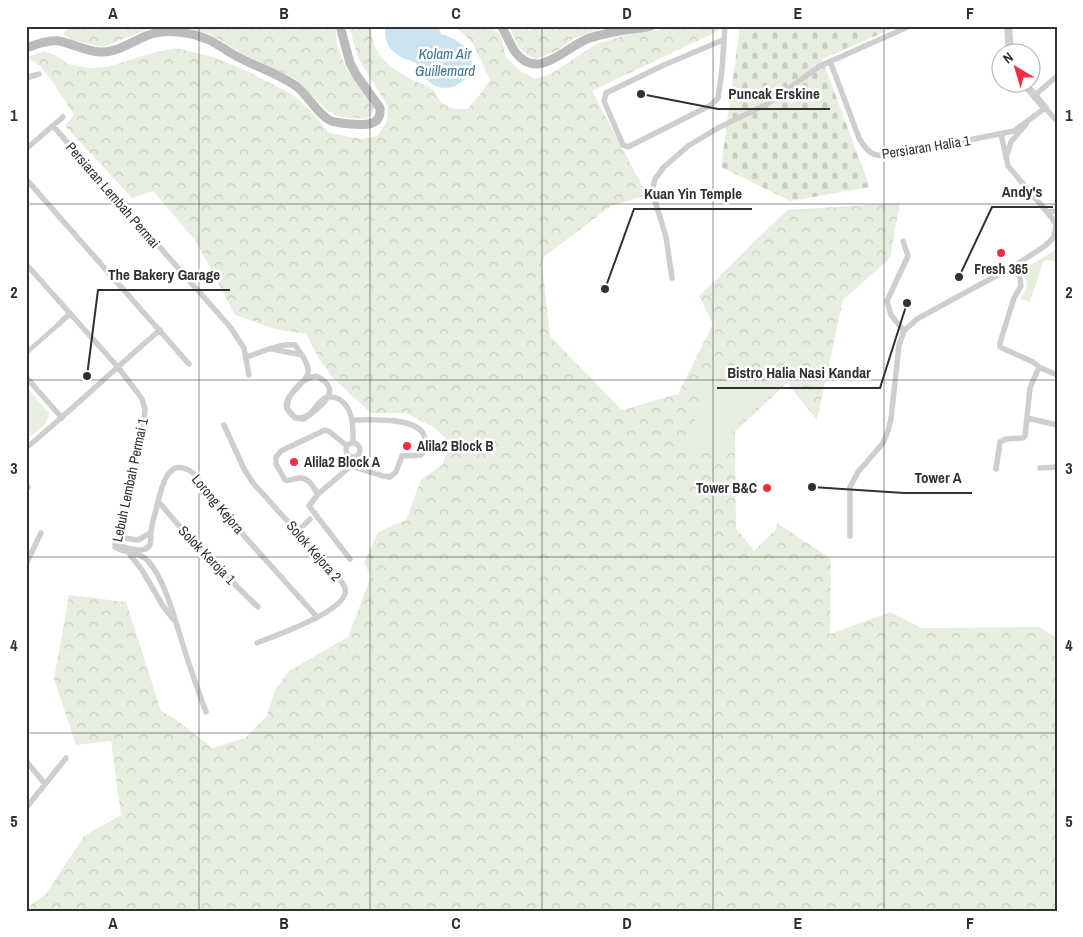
<svg xmlns="http://www.w3.org/2000/svg" width="1083" height="937" viewBox="0 0 1083 937" font-family="'Archivo Narrow',sans-serif">
<defs>
<pattern id="forest-crowns" width="20" height="18" patternUnits="userSpaceOnUse" patternTransform="scale(1.25)"><rect width="20" height="18" fill="#e8eedf"/><path d="M2 6a3 3 0 1 1 6 0M12 15a3 3 0 1 1 6 0" fill="none" stroke="#c7cdc0"/></pattern>
<pattern id="cemetery-stones" width="16" height="16" patternUnits="userSpaceOnUse" patternTransform="scale(1.25)"><rect width="16" height="16" fill="#e8eedf"/><path d="M2 7V4a2 2 0 0 1 4 0v3zM10 15v-3a2 2 0 0 1 4 0v3z" fill="#c7cdc0"/></pattern>
</defs>
<rect width="100%" height="100%" fill="#fff"/>
<!-- forest -->
<path fill="url(#forest-crowns)" d="M71,26H165L149,29L102,47L76,41L63,34Z
M177,26H335L337,45L347,70L375,107L372,114L366,119L340,117L328,111L294,78L245,55L210,34Z
M349,26H371C371,54 388,67 411,79C417,83 426,84 432,89C436,92 438,98 441,102C448,109 458,109 467,109L479,96L490,80L472,42L455,26H491L501,36L506,57L521,72L535,79L551,74L596,44L634,33L660,30L665,26H720V30L592,91L647,195L611,206L545,256L542,263L550,336L622,410L678,394L713,324L699,296L787,210L900,203L890,258L843,300L817,420L787,383L735,432L736,528L754,551L776,529L777,523L831,559L830,634L891,612L921,628L1039,627L1057,638V911H26V908L46,894L84,836L121,815L111,741L76,745L54,679L69,595L126,602L161,711L175,719L212,748L245,738L267,716L275,690L289,671L348,637L371,576L364,563L378,532L406,520L421,480L442,465L451,443L433,427L406,413H371L333,378L318,357L306,334L275,329L235,315L196,241L153,191L132,198L65,126L74,115L52,81L41,67L27,57L45,51L59,57L68,64L89,68L107,67L156,52L176,48L210,56L243,69L293,95L309,109L329,133L362,139L377,136L387,121L388,106L358,58Z
M509,26H525L529,30L544,26H611L574,38L557,51L535,59C515,48 518,45 509,26Z"/>
<!-- cemetery -->
<path fill="url(#cemetery-stones)" d="M740,26H899L822,59L870,187L790,201L721,167Z"/>
<!-- green -->
<path fill="#e8eedf" d="M1057,249V262L1047,260L1043,262L1030,302L1021,299L1027,286L1025,276L1028,267Z
M717,365L791,377L733,429L727,455L686,450L700,403L698,387Z
M26,387L49,413L47,422L26,440Z"/>
<!-- water -->
<path fill="#cbe2ef" d="M385,26H438L441,34C501,53 460,102 432,84C428,81 424,77 421,73C419,71 418,65 416,63C413,61 408,60 405,59C390,52 384,43 385,26Z"/>
<g fill="none" stroke-linecap="round" stroke-linejoin="round">
<!-- pedestrian -->
<path stroke="#cecece" stroke-width="4.5" d="M26,353L59,324"/>
<!-- minor -->
<path stroke="#cecece" stroke-width="5.5" d="M723,40L664,65L606,93L604,101L623,145L628,147L711,105L718,98L722,70L725,26
M830,61L859,138C868,153 872,156 888,156L1014,131L1045,108L1057,121
M26,78L39,74
M1034,96L1057,76
M53,126L231,328L244,348L249,375
M1001,134L1008,166L1052,218L1056,225L1054,236
M26,149L63,117
M1006,158L1011,142L1026,124
M26,179L189,364
M1047,212L1057,211
M903,241L908,256L887,301L891,315L904,331
M26,264L117,366L137,392L142,399L145,409L144,420L115,547C125,554 140,551 149,562C164,580 172,610 179,632C187,659 196,685 206,712
M1014,266L1020,278L1021,286L1014,298L1000,343V347L1033,362L1039,367L1057,375
M672,278L666,237L652,191L655,179L664,167L688,146L718,128L767,104L820,66L910,26
M59,324L70,313
M302,355C305,360 309,366 308,373C305,386 276,399 290,413C294,418 298,419 304,419C319,408 346,390 316,376C302,378 287,394 287,408L295,418C315,419 313,403 327,397C332,396 335,397 339,399C354,409 353,426 353,442
M247,357C261,352 280,343 295,345L302,355L272,349
M26,377L62,418
M1027,418L1057,425
M224,425L244,469L253,483L339,578C341,581 344,585 345,588C352,610 273,636 257,643
M346 450a7 7 0 1 1 14 0a7 7 0 1 1-14 0Z
M26,448C72,410 114,369 160,330
M351,466L383,476L390,477L396,472L402,456L421,455C425,451 425,446 425,440C424,416 370,420 353,420
M1040,468L1057,467
M996,469L1000,442L1006,439L1023,438L1025,436L1030,388L1039,367
M26,485L28,487
M318,494C313,487 309,477 299,478C293,479 291,481 285,480L276,464V457L281,451L325,430L330,432L347,446
M158,501L198,548L258,607
M297,532L310,519
M850,536V487L858,472L883,443L888,431L891,419L899,345L904,331L917,319L1014,266L1045,246L1057,234
M117,537L138,540L150,533
M115,544C123,546 137,553 145,549C153,546 150,538 151,532C152,523 155,514 157,506C161,488 168,454 193,473L229,519L317,617
M128,552L142,570L163,606L173,619
M350,559L309,506L318,494L351,466L353,457
M26,564L41,533
M26,761L45,784
M26,808L66,758"/>
<!-- tertiary -->
<path stroke="#cecece" stroke-width="8" d="M1008,26L1010,52
M1023,82L1045,108"/>
<!-- secondary -->
<path stroke="#bbb" stroke-width="9" d="M501,26C507,35 510,45 516,53C538,81 565,48 587,39C601,34 618,31 632,29C639,28 645,28 651,26
M26,48C37,44 48,40 59,41C73,44 86,51 100,52C117,53 131,42 146,36C164,28 191,32 209,40C220,45 230,54 242,59C260,68 279,74 296,86C309,96 317,114 331,121C337,123 344,123 350,124C363,125 382,127 380,108L357,76L350,63L340,26"/>
</g>
<!-- grid -->
<path fill="none" stroke="#313131" stroke-width="1" stroke-opacity="0.55" d="M199,26V911M370,26V911M542,26V911M713,26V911M884,26V911M26,204H1057M26,380H1057M26,557H1057M26,733H1057"/>
<!-- markers -->
<g fill="#ee2e41" stroke="#fff" stroke-width="2">
<circle cx="1001" cy="253" r="5"/>
<circle cx="407" cy="446" r="5"/>
<circle cx="294" cy="462" r="5"/>
<circle cx="767" cy="488" r="5"/>
</g>
<g text-anchor="middle" stroke-width="5" stroke-linejoin="round" paint-order="stroke">
<!-- street labels -->
<g font-size="14" fill="#313131" stroke="#fff">
<text transform="translate(926 147) rotate(-9)" y="5">Persiaran Halia 1</text>
<text transform="translate(113 195) rotate(49)" y="5">Persiaran Lembah Permai</text>
<text transform="translate(130 480) rotate(-78)" y="5">Lebuh Lembah Permai 1</text>
<text transform="translate(218 504) rotate(50)" y="5">Lorong Kejora</text>
<text transform="translate(314 551) rotate(49)" y="5">Solok Kejora 2</text>
<text transform="translate(207 555) rotate(46)" y="5">Solok Keroja 1</text>
</g>
<!-- poi labels -->
<g font-size="14" font-weight="bold" fill="#313131" stroke="#fff" text-anchor="start">
<text x="1001" y="274" text-anchor="middle">Fresh 365</text>
<text x="417" y="451">Alila2 Block B</text>
<text x="304" y="467">Alila2 Block A</text>
<text x="757" y="493" text-anchor="end">Tower B&amp;C</text>
</g>
<!-- water labels -->
<g font-size="15" font-style="italic" fill="#3a7698" stroke="#fff">
<text x="445" y="59">Kolam Air<tspan x="445" dy="17">Guillemard</tspan></text>
</g>
</g>
<!-- callouts -->
<path fill="none" stroke="#313131" stroke-width="2" d="M641 94L718 109H830M959 277L992 207H1053M605 289L634 209H752M87 376L98 290H230M907 303L880 388H717M812 487L904 493H972"/>
<g fill="#313131" stroke="#fff" stroke-width="2">
<circle cx="641" cy="94" r="5"/>
<circle cx="959" cy="277" r="5"/>
<circle cx="605" cy="289" r="5"/>
<circle cx="87" cy="376" r="5"/>
<circle cx="907" cy="303" r="5"/>
<circle cx="812" cy="487" r="5"/>
</g>
<g font-size="15" text-anchor="middle" font-weight="bold" fill="#313131" stroke="#fff" stroke-width="5" stroke-linejoin="round" paint-order="stroke">
<text x="774" y="99">Puncak Erskine</text>
<text x="1022" y="197">Andy's</text>
<text x="693" y="199">Kuan Yin Temple</text>
<text x="164" y="280">The Bakery Garage</text>
<text x="799" y="378">Bistro Halia Nasi Kandar</text>
<text x="938" y="483">Tower A</text>
</g>
<!-- border -->
<rect width="1083" height="937" fill="none" stroke="#ffffff" stroke-width="55"/>
<!-- north arrow -->
<g transform="translate(1016 68) rotate(322)"><circle r="24" fill="#ffffff" stroke="#adadad"/>
<path d="M0-4L9 19L0 12L-9 19Z" fill="#ee2e41"/>
<text y="-8" font-size="14" font-weight="bold" text-anchor="middle" fill="#313131">N</text>
</g>
<rect x="28" y="28" width="1028" height="882" fill="none" stroke="#313131" stroke-width="2"/>
<g font-size="16" text-anchor="middle" font-weight="bold" fill="#313131">
<text x="113" y="19">A</text>
<text x="284" y="19">B</text>
<text x="456" y="19">C</text>
<text x="627" y="19">D</text>
<text x="798" y="19">E</text>
<text x="970" y="19">F</text>
<text x="14" y="121">1</text>
<text x="1069" y="121">1</text>
<text x="14" y="298">2</text>
<text x="1069" y="298">2</text>
<text x="14" y="474">3</text>
<text x="1069" y="474">3</text>
<text x="14" y="651">4</text>
<text x="1069" y="651">4</text>
<text x="14" y="827">5</text>
<text x="1069" y="827">5</text>
<text x="113" y="929">A</text>
<text x="284" y="929">B</text>
<text x="456" y="929">C</text>
<text x="627" y="929">D</text>
<text x="798" y="929">E</text>
<text x="970" y="929">F</text>
</g>
</svg>
